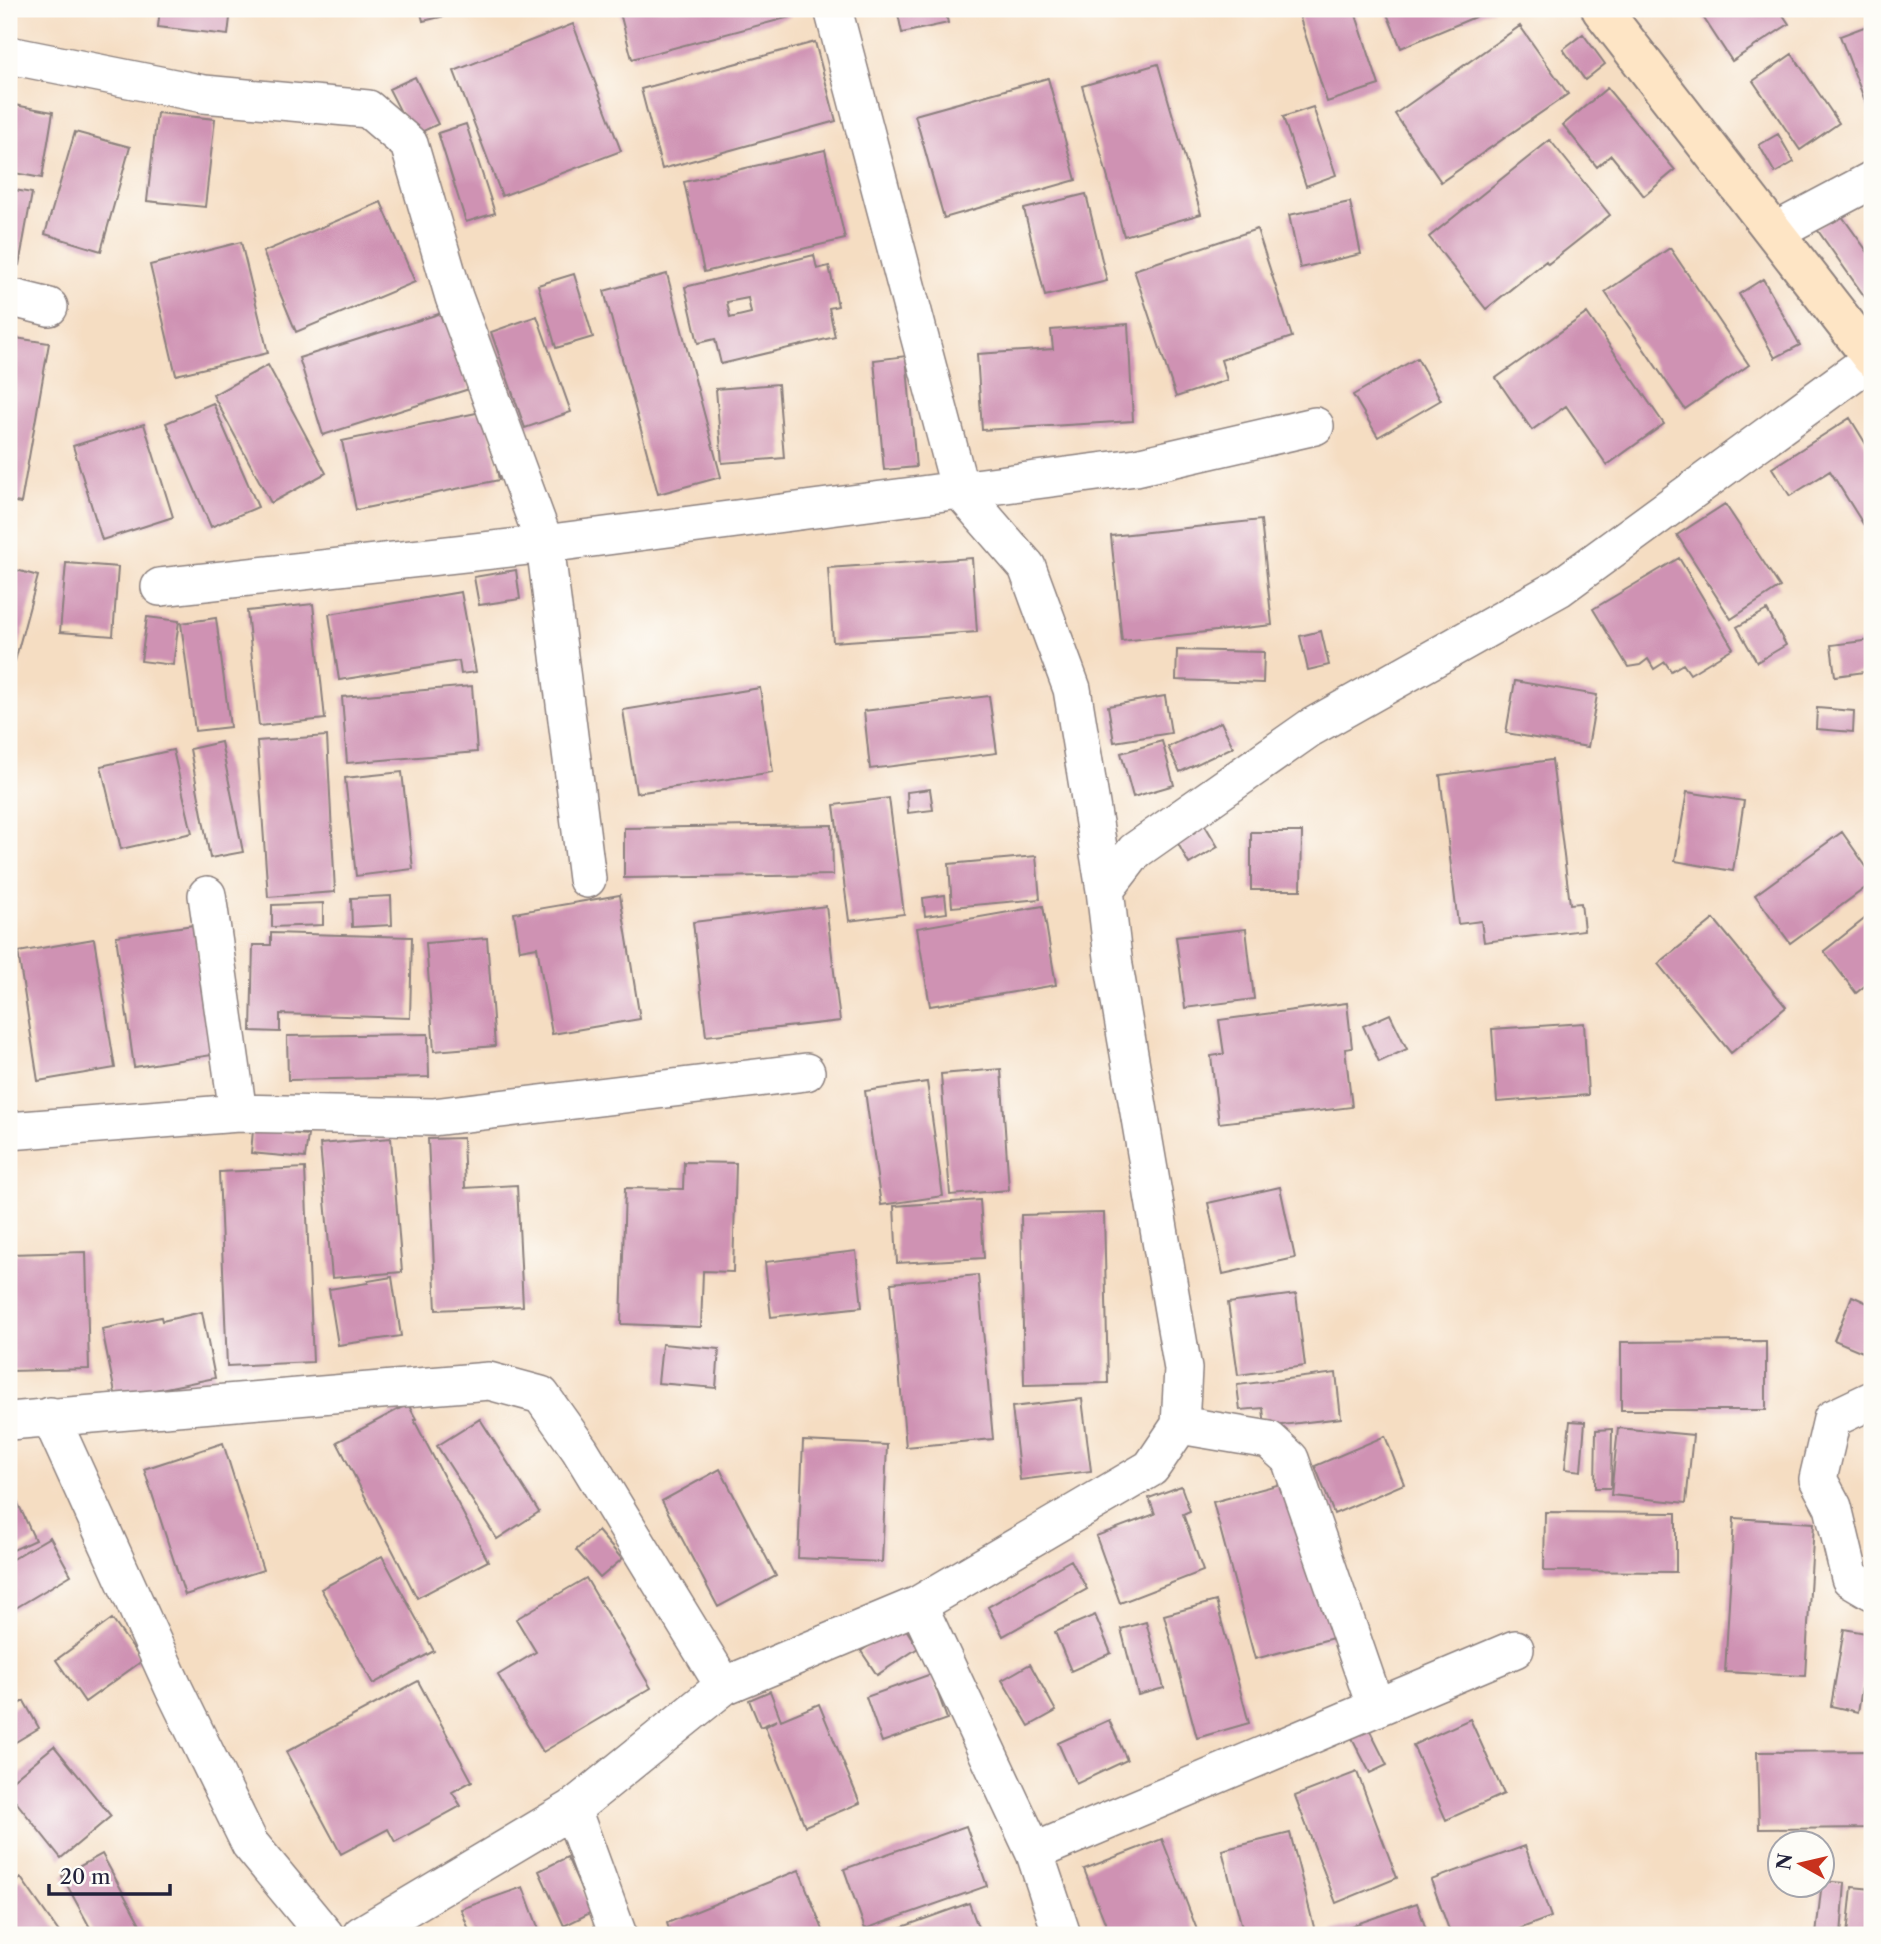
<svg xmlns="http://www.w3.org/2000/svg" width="1881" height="1944" viewBox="0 0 1881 1944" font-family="'Libre Caslon Text',serif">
<rect width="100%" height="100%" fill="#fdfcf7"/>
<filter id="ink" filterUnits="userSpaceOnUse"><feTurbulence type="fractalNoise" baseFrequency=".0143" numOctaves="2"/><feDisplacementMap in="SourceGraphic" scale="14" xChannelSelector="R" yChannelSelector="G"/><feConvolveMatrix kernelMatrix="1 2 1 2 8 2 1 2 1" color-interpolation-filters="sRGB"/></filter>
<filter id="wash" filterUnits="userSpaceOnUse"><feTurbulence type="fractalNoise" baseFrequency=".00686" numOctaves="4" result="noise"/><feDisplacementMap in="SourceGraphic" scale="28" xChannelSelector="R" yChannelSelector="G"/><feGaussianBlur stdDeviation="1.57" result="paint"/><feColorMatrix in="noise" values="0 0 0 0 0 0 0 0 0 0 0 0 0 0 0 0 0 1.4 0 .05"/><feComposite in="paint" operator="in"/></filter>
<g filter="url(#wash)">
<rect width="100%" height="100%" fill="#f5ddc2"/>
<g id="blocks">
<!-- building -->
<path fill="#cf92b3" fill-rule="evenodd" d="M160,9H231L228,35L158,27Z
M420,9H471V10L423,21Z
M619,9H788L790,17L632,59Z
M897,9H945L948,23L902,33Z
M1297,9H1354L1379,85L1327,102Z
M1385,9H1494L1401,48Z
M1703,9H1779L1789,24L1732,61L1699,11Z
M573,24L621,151L502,196L454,71Z
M1872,24V119L1840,36Z
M1520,26L1568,94L1441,182L1395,114Z
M1583,34L1605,64L1585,80L1563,49Z
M815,42L836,121L662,169L641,89Z
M1792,54L1839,123L1800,150L1753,81Z
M1158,64L1201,214L1124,236L1082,86Z
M415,77L438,124L413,136L389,89Z
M1048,78L1076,180L944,218L915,115Z
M1607,88L1675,170L1644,196L1611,155L1597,167L1563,125Z
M9,104L53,112L42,178L9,172Z
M1313,107L1336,175L1306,186L1283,117Z
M157,113L215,119L205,207L147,201Z
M466,124L495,213L466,222L438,133Z
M75,132L130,147L101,251L45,234Z
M1778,134L1794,162L1775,173L1759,145Z
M1550,140L1610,215L1548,264L1546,261L1486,309L1429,237Z
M825,150L845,239L704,272L684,182Z
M9,189L32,193L19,265L9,263Z
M1086,194L1107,281L1045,296L1024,209Z
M381,202L415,282L296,332L263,252Z
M1350,202L1361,254L1300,268L1289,215Z
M1839,212L1872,258V307L1816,228Z
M1257,229L1292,337L1221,360L1227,380L1176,397L1134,270Z
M241,242L268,353L176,375L150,265Z
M1670,248L1749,365L1685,409L1605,292Z
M814,255L817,269L829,266L838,306L829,308L835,337L721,364L715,339L698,343L685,287ZM748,298L751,313L730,318L727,302Z
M574,274L593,337L556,348L538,285Z
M667,274L721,477L658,494L604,291Z
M1763,279L1800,345L1775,358L1739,294Z
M445,312L469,389L323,435L299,358Z
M1587,313L1664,424L1607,465L1566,406L1532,430L1496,378Z
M537,316L571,412L525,428L491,332Z
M1128,324L1133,421L982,430L977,354L1053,349L1051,330Z
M9,337L49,343L21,503L9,501Z
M906,356L916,467L884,470L874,360Z
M1417,358L1441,400L1378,437L1353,395Z
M268,365L326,473L271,503L213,395Z
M778,384L784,458L722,463L716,389Z
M213,403L258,507L211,527L166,423Z
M486,411L499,480L356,510L342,441Z
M1850,418L1872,454V538L1830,471L1790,496L1772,468Z
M144,424L173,517L102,540L73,446Z
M1725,504L1780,587L1731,619L1677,535Z
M1261,520L1272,625L1122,641L1111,536Z
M972,558L977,632L833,642L828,568Z
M1679,558L1733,648L1690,674L1683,664L1671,671L1665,662L1654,669L1648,659L1640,665L1628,667L1593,609Z
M66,563L118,567L113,636L60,632Z
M9,568L38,576L15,661L9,659Z
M516,570L520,599L479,605L474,577Z
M461,592L476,672L461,674L459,661L339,680L329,614Z
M313,604L325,719L259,726L247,611Z
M1767,610L1786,645L1757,662L1737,627Z
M147,617L179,621L173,665L141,661Z
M216,618L230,727L195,731L181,623Z
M1321,631L1329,665L1308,670L1300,636Z
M1872,640V671L1835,676L1831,645Z
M1177,650L1264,652L1263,683L1176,680Z
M1515,681L1597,695L1588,747L1506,733Z
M472,686L477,752L347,763L342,697Z
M760,688L773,772L636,793L623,710Z
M989,696L997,753L870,769L864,711Z
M1165,696L1171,733L1114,742L1108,706Z
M1817,708L1854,711L1853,732L1816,729Z
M1221,722L1233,747L1180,772L1168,747Z
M327,736L335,892L268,897L257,741Z
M1162,741L1174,785L1133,797L1121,753Z
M221,742L243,852L210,858L190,749Z
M173,750L192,833L121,849L101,766Z
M1552,760L1570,904L1581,903L1584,930L1484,942L1481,921L1458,924L1440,775Z
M402,772L413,869L356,876L345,778Z
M930,789L933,810L908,813L907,792Z
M1687,792L1744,801L1733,871L1675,861Z
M889,798L904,914L849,921L834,805Z
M1203,822L1218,847L1189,864L1175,838Z
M832,825L833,875L624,878V828Z
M1251,832H1302L1301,890H1251Z
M1842,832L1872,875V883L1790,943L1755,895Z
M1036,856L1040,899L952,907L949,864Z
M620,895L640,1019L552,1034L537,947L520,950L514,913Z
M945,895L947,913L925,916L923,898Z
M391,896L392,925L352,927L351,898Z
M323,903V925L272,927V905Z
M826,906L840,1021L706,1036L693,922Z
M1043,906L1056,985L930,1006L917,928Z
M1872,913V980L1856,993L1824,951Z
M1714,919L1786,1007L1731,1053L1658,964Z
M194,925L212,1055L134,1067L116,936Z
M1246,929L1254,999L1185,1008L1176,937Z
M271,933L412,937L410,1018L280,1014V1032L251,1031L253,945H271Z
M487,938L495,1046L434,1051L426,943Z
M94,939L115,1068L38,1081L18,952Z
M1347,1003L1352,1048L1345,1049L1352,1107L1219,1123L1211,1056L1224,1054L1219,1020Z
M1390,1014L1407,1049L1379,1062L1363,1026Z
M1584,1023L1588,1095L1497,1102L1492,1029Z
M428,1034L429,1077L288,1080L287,1036Z
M1001,1069L1009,1190L950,1195L941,1074Z
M927,1082L943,1196L881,1205L865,1091Z
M253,1130L308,1135L305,1158L251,1153Z
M391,1138L402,1272L332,1278L320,1144Z
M463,1138L465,1188L517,1185L523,1306L436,1310L428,1139Z
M684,1162L736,1163L733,1272L703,1271L701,1327L621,1324L625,1188L683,1189Z
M305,1168L313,1362L227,1366L219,1172Z
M1280,1187L1295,1258L1223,1274L1208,1203Z
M980,1200L984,1258L897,1263L894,1206Z
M1104,1213L1108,1383L1024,1385L1021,1215Z
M856,1251L862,1307L771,1317L765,1262Z
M86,1252L89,1369L9,1371V1254Z
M978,1275L993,1439L906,1447L891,1283Z
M392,1277L401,1336L338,1345L329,1289L368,1283V1281Z
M1296,1294L1305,1366L1238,1375L1228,1303Z
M1852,1296L1872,1305V1356L1834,1340Z
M202,1312L215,1378L116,1398L102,1329L161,1317L162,1321Z
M1766,1341V1410H1621V1342Z
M662,1344L719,1349L716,1388L658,1383Z
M1336,1373L1341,1418L1265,1427L1263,1408L1240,1410L1237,1385Z
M1082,1399L1091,1471L1020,1480L1012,1407Z
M408,1404L416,1419L414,1420L488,1561L417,1598L337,1442Z
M480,1419L539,1512L497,1539L437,1446Z
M1570,1421L1585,1422L1581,1471L1565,1469Z
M1618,1428L1693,1435L1686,1503L1611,1495Z
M1612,1429L1611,1488H1595L1596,1430Z
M1385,1436L1404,1484L1334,1514L1315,1466Z
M803,1441L887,1445L882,1562L798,1558Z
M223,1443L263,1570L185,1595L144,1469Z
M720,1469L776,1576L718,1607L662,1501Z
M1292,1481L1333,1638L1255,1659L1213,1502Z
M9,1484L35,1540L9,1552Z
M1181,1486L1190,1511L1183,1514L1203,1571L1120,1603L1096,1536L1155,1514L1149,1498Z
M1545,1512L1676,1513V1572L1544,1571Z
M1734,1518L1814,1523L1805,1676L1725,1672Z
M598,1531L622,1559L600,1578L576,1550Z
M50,1537L71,1575L9,1612V1561Z
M382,1556L434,1651L373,1684L321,1589Z
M1071,1560L1087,1589L1003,1636L988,1607Z
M586,1578L651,1688L543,1752L498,1675L536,1652L516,1619Z
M1216,1601L1249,1723L1197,1738L1164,1615Z
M1095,1615L1111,1653L1071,1671L1055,1632Z
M112,1619L142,1661L85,1702L56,1660Z
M1146,1622L1164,1688L1138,1695L1121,1629Z
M902,1623L918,1648L877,1675L861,1651Z
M1844,1629L1871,1634L1858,1712L1831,1706Z
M1030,1664L1056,1711L1029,1726L1002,1680Z
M931,1674L947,1719L882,1742L866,1697Z
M418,1681L472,1781L452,1792L461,1806L395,1842L388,1829L341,1854L286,1752Z
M770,1691L781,1720L819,1704L860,1803L805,1826L765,1727L777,1720L760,1727L749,1700Z
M24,1701L39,1728L9,1746V1710Z
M1470,1719L1504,1794L1446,1820L1413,1745Z
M1109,1720L1127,1760L1076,1784L1058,1743Z
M1368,1727L1387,1765L1370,1773L1351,1736Z
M54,1746L111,1816L61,1858L9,1793V1783Z
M1872,1751V1828L1759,1829L1757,1752Z
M1357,1772L1397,1878L1336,1903L1295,1796Z
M966,1826L987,1886L865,1929L844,1869Z
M1290,1833L1316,1935H1244L1222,1850Z
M1162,1839L1199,1935H1110L1084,1869Z
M1525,1846L1551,1917L1503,1935H1451L1431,1880Z
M102,1854L146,1935H94L62,1876Z
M567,1857L592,1912L564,1926L539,1871Z
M799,1870L825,1935H671L667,1923Z
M21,1878L61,1935H9V1887Z
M1822,1881L1845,1883L1841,1935H1816Z
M523,1887L541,1935H471L461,1909Z
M1852,1887L1872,1889V1935H1847Z
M969,1903L981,1935H880Z
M1417,1903L1428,1935H1334L1333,1932Z"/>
</g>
</g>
<g filter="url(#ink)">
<use href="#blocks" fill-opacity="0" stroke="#8c807e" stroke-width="2"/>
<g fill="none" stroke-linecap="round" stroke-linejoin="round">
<!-- street casing -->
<g stroke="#8c807e" stroke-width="40">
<path id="street" d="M9,55L204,94L368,109L409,144L454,297L545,544L587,879
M1774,232L1872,180
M9,297L49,307
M160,587L545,544L1136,467L1315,426
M1105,890L1135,851L1310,728L1559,588L1872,359
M207,895L238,1113
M9,1131L238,1113L433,1117L806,1072
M1872,1400L1832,1419L1818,1479L1833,1507L1850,1578L1872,1591
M50,1416L174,1689L250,1844L325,1935
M9,1421L489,1381L541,1395L580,1450L724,1686
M1180,1425L1269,1440L1290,1459L1376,1708
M918,1605L1035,1854L1062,1935
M572,1809L618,1935
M1034,1852L1515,1649
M361,1935L572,1809L724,1686L918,1605L1151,1468L1180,1425L1183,1369L1114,966L1105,890L1072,689L1027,567L960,490L833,9"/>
</g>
<!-- secondary casing -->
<g stroke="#8c807e" stroke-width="42">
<path id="secondary" d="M1601,9L1872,358"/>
</g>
<!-- street -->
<use href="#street" stroke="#fff" stroke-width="37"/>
<!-- secondary -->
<use href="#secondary" stroke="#fee5c5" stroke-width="38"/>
</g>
</g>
<!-- margin -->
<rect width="1881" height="1944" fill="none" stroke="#fdfcf7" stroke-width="35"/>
<!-- north arrow -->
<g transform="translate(1801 1864) rotate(278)"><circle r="33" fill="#fdfcf7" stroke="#a5a5ac" stroke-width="2"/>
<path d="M0-5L12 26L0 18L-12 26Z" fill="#c8321e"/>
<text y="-10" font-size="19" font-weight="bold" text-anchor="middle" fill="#22223b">N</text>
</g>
<!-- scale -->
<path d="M49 1884v10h121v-10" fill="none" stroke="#22223b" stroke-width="3.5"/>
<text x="60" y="1884" font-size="21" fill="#22223b" stroke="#fdfcf7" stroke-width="5" paint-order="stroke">20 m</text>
</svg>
